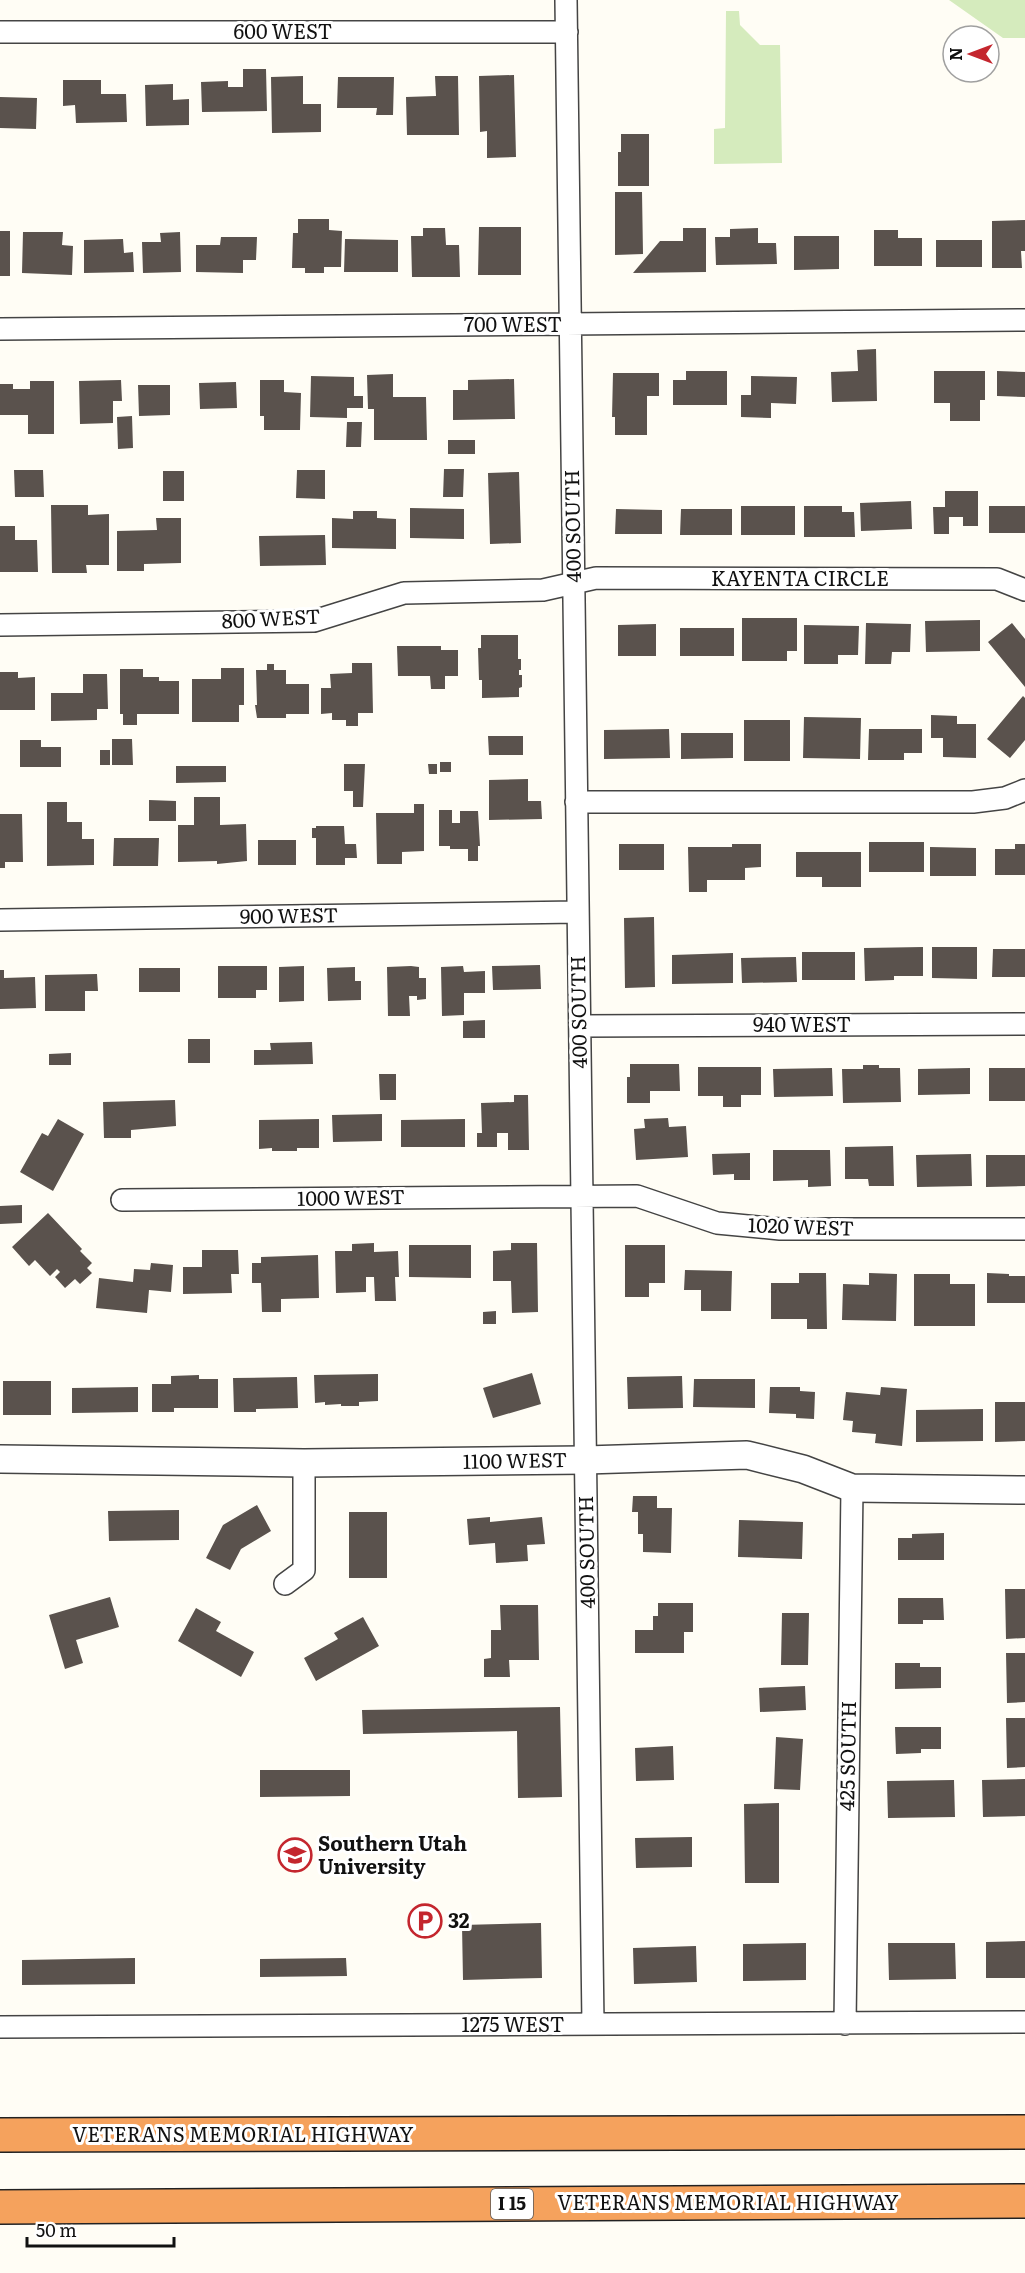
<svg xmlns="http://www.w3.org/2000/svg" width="1025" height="2273" viewBox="0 0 1025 2273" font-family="Literata,serif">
<rect width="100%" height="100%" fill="#fffdf5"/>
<!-- green -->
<path fill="#d5ebbd" d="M949,0H1025V38H1003Z
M726,11H739L740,25L760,45H780L782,163L714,164V129L725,128Z"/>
<!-- building -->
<path fill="#5a524d" d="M243,69H266L267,111L202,112L201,82L228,81V87H243Z
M514,75L516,157L487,158V131L480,132L479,76Z
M303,76V104H321V132L272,133L271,77Z
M435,76H458L459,135H407L406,97L436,96Z
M338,77H394L393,115H376L377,108H337Z
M63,80H101V94H126L127,122L76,123L75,105L63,106Z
M173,84V100L189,99V125L146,126L145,85Z
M0,97L37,98L36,129L0,128Z
M621,134H649V186H618V152H621Z
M615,192H642L643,254L615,255Z
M298,219H329V230L342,231L341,267H324V273H305V268H292L293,233H298Z
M1025,220V251H1021L1022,268H992V221Z
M479,227H521V275H478Z
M423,228H445L446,245H459L460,277H412L411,236H423Z
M683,228H706V272L633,273L660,241H683Z
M758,228V243H776L777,264L716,265L715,237H730V229Z
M874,230H898V238H922V266H874Z
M0,231H10V276H0Z
M23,232H63L62,245L73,246L72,275L22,273Z
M180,232L181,272L143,273L142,242H161L160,233Z
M794,236H839V269L794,270Z
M221,237H257L256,260H243V273L196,272V245H220Z
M123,239L124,253L133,252L134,272L84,273V240Z
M345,239L398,240V272H344Z
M936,240H982V267H936Z
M876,349L877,401L832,402L831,372L858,371L857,350Z
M686,371H727V405H673V380H686Z
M934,371H985V400H980V421H950V403H934Z
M997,371L1025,372V397L997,396Z
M613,373H659V396H647V435H615V417H612Z
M393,374V397H426L427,440H374V409H368L367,375Z
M311,376L354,377V396H363V408H347V418L310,417Z
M751,376L797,377L796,404L771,403V418L741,417V395H751Z
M514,379L515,419L453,420V390H468V380Z
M121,380L122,401H113V423L80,424L79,381Z
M260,380H284V392L301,393L300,430H264V416H260Z
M30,381H54V434H28V415H0V384H13V389H30Z
M236,382L237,408L200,409L199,383Z
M138,385H170V415L139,416Z
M132,416L133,448L118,449L117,417Z
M347,422H362L361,447H346Z
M448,440H475V454H448Z
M444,469H464L463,497H443Z
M14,470H43L44,497H15Z
M297,470H325V499L296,498Z
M163,471H184V501H163Z
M519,472L521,543L490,544L488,473Z
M945,491H978V526H963V517H949V534H934L933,507H945Z
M911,501L912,529L861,531L860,503Z
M51,505H88V515L109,514V565H86L87,573H52Z
M741,506H795V535H741Z
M804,506H842V512H854L855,537H804Z
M989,506H1025V533H989Z
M410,508L464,509V539L410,538Z
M616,509L662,510V534H615Z
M681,509H732V535H680Z
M353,511H377V518L396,519V549L332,548V518L353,519Z
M156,518H181V563L144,564V571H117V531L157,530Z
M0,526H15V540H37L38,572H0Z
M325,535L326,565L260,566L259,536Z
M742,618H797V651H787V661H742Z
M980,620V651L926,652L925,621Z
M866,623L911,624L910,652H892L891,664H865Z
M1012,623L1025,639V687L988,642Z
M656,624V656H618V625Z
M804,625L859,626L858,655H838V664H804Z
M680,628H734V656H680Z
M481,635H518V659H521V670H519V675H522V687L519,688V697L482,698V680H479L478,648H481Z
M397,646H441V650H458V676H445V689H431L430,676H398Z
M352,663H372L373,713H358V726H346V720H332V713L321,714V688H331L330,674L352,673Z
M267,664H274V670H286V684H309V714H286V718H257L255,705H257L256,670H267Z
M221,668H244V705H239V722H192V679H221Z
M120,669H143V677H159V681H179V714H137V725H123V714H120Z
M0,672H18V678L35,677V710H0Z
M83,674H107L108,709H97V720L51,721V693H83Z
M1023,696L1025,698V740L1010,758L987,739Z
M931,715L957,716V724H976V758L943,757V738H931Z
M804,717L861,718L860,759L803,758Z
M744,720H790V761H744Z
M669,729L670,758L604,759V730Z
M869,729H922V753H904V760H868Z
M681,733H733V758L681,759Z
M488,736H523V755H489Z
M112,739H132L133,765H112Z
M20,740H41V747H61V767H20Z
M100,750H110V765H100Z
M440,762H451V772H440Z
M344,764H365L363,807H353V791H344Z
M428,764H437V774H429Z
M176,766H226V782L176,783Z
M528,779V801H541L542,819L489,820V780Z
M194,797H220V825L246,824L247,861L217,864V861L178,862V825H194Z
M149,800L176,801V821H149Z
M47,802H67V822H82V839H94V865L47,866Z
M414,804H424V851L402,852V864H377L376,813H414Z
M439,810H452V823H460V811H478L480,846H478V861H468V849H450V846H439Z
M0,814H22L23,862H5V868H0Z
M316,826H344L345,844H356L357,858H345V865H316V838H312V828H316Z
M114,838H159L158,866H113Z
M258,840H296V865H258Z
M869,842H924V872H869Z
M619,844H664V870H619Z
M732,844H761V867L745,868V880H707V892H689L688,847H732Z
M1015,844H1025V875H995V849H1015Z
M930,847L976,848V876H930Z
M796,852H861V887H822V877H796Z
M654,917L655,987L625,988L624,918Z
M923,947V976H894V980L865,981L864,948Z
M932,947H977V979L932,978Z
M993,949H1025V977H992Z
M802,952H855V980H802Z
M733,953V983L672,984V955Z
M796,957L797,982L742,983L741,958Z
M540,965L541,989L493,990L492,966Z
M218,966H267V990H256V998H218Z
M304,966V1001L279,1002V967Z
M411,966L419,967V978H426V999L417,1000V996H409L410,1016H388L387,967Z
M463,966L464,972L485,971V993H464V1015L442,1016L441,967Z
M355,967V981H361V1000L328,1001L327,968Z
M139,968H180V992H139Z
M0,970H4V978L35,977L36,1008L0,1009Z
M97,974L98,991H85V1011H45V975Z
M485,1020V1038H463V1021Z
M188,1039H210V1063H188Z
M312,1042L313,1064L254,1065V1050H271L270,1043Z
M71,1053V1065H49V1054Z
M630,1064H679L680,1091H650V1103H627V1077H630Z
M863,1065H879V1068H900L901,1102L843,1103L842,1069H863Z
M698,1067H761V1095H741V1107H723V1096H698Z
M832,1068L833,1096L774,1097L773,1069Z
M970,1068V1094L918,1095V1069Z
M989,1068H1025V1101H989Z
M379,1074H396V1100H380Z
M514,1095H528L529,1150H508V1133H497V1147H477V1133H482L481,1103L514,1102Z
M175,1100L176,1126L131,1130V1138H104L103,1102Z
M382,1114V1141L333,1142L332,1115Z
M668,1118L669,1127L686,1126L688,1157L636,1160L634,1129L645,1128L644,1119Z
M58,1119L84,1134L53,1191L20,1172L42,1133L48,1136Z
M319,1119V1148H297V1151H272V1148L259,1149V1120Z
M465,1119V1147H401V1120Z
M893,1146L894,1186H869L868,1179H845V1147Z
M773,1150H830L831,1186L808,1187V1180L773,1181Z
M750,1153V1180H734V1174L713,1175L712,1154Z
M971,1154L972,1186L917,1187L916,1155Z
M986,1155H1025V1186L986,1187Z
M22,1205V1223L0,1224V1206Z
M48,1213L82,1249L80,1251L92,1263L87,1268L92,1273L80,1284L75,1279L65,1288L55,1277L60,1272L57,1269L50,1276L35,1260L29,1266L12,1247Z
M374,1243V1252L398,1251L399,1277H395L396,1301H375L374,1277H366V1292L336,1293L335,1251H352V1244Z
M511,1243H537L538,1312L512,1313L511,1281H493V1251L511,1250Z
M409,1245H471V1278L409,1277Z
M625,1245H665V1283H649V1297H625Z
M202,1250H238L239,1274H231L232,1293L183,1294V1267H202Z
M318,1255L319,1298L281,1299V1312H262L261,1283H252V1263H261V1257Z
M151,1263L173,1265L171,1292L149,1290L147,1313L96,1308L99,1278L133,1282L134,1269L150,1270Z
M685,1270L732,1271L731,1311H701V1290H684Z
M799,1273H826L827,1329H807V1319H771V1283H799Z
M869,1273L897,1274L896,1321L842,1320L843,1284L869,1285Z
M987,1273L1009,1274V1276H1025V1303H987Z
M914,1274H950V1284H975V1326H914Z
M496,1311V1324H483V1312Z
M532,1373L541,1404L493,1418L483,1388Z
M378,1374V1401L359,1402V1406H341V1404L325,1405V1402L315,1403L314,1375Z
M199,1375V1379H218V1408H174V1412H152V1384H171V1376Z
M682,1376L683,1408L628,1409L627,1377Z
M297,1377L298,1408L256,1409V1412H234L233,1378Z
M694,1379H755V1408L693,1407Z
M3,1381H51V1415H3Z
M138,1387V1412L72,1413V1388Z
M770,1387H800V1391L815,1392L814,1419L796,1418V1414L769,1413Z
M881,1387L907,1389L902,1446L875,1443L876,1434L852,1432L853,1421L843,1420L846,1392L880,1395Z
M995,1402H1025V1441L995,1442Z
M983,1409V1441L916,1442V1410Z
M633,1496H657V1508H672L671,1553L643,1552V1534H638V1512H632Z
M257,1505L271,1531L241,1549L230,1570L206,1558L223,1525Z
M179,1510V1540L109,1541L108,1511Z
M349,1512H387V1578H349Z
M490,1517V1522L542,1517L545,1544L527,1545L528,1561L496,1563L495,1543L469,1545L467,1519Z
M739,1520L803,1522L802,1559L738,1557Z
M944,1533V1560H898V1538H912V1534Z
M1005,1589H1025V1638L1006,1639Z
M110,1597L119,1627L76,1640L83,1663L65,1669L49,1615Z
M898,1598H943L944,1620H923V1624H898Z
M658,1603H693V1632H684V1653H635V1630H653V1616H658Z
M500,1605H538L539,1660H509L510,1677H484V1659L491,1658V1630H501Z
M196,1608L221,1622L216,1631L254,1652L241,1677L178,1641Z
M782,1613H809L808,1665H781Z
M363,1617L379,1646L316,1681L304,1658L338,1639L334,1633Z
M1006,1653H1025V1702L1007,1703Z
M895,1663H920V1667H941V1688L895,1689Z
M805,1686L806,1710L760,1712L759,1688Z
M560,1707L562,1797L518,1798L517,1731L363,1734L362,1710Z
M1006,1718H1025V1767L1007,1768Z
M895,1727H941V1749H921V1753L896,1754Z
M776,1737L803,1739L800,1790L774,1789Z
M673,1746L674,1780L636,1781L635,1748Z
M260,1770H350V1796L260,1797Z
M1025,1779V1816L983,1817L982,1780Z
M954,1780L955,1817L888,1818L887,1781Z
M779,1803V1883H745L744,1804Z
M692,1837V1867L636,1868L635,1838Z
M541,1923L542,1978L463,1980L462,1925Z
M1025,1941V1978H986V1942Z
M806,1943V1980L743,1981V1944Z
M888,1943H955L956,1979L889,1980Z
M696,1946L697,1982L634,1984L633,1948Z
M135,1958V1984L22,1985V1960Z
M346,1958L347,1976L260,1977V1959Z"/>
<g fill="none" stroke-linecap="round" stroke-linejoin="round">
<!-- minor casing -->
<g stroke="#444" stroke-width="24">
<path id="minor" d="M566,0L593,2024
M0,32H567
M0,329L1025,320
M0,625L314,621L404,593L543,590L596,578L997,579L1025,590
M576,802H973L1005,798L1025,790
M0,920L578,912
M580,1026L1025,1024
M122,1200L637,1196L717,1223L780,1229H1025
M285,1584L304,1570V1463
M845,2024L852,1488
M0,2027L1025,2022"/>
</g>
<!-- tertiary casing -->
<g stroke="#444" stroke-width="30">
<path id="tertiary" d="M0,1459L304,1463L586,1460L747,1455L803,1469L852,1488L1025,1490"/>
</g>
<!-- motorway casing -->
<g stroke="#222" stroke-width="36">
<path id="motorway" d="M0,2135L1025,2132
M0,2207L1025,2201"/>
</g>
<!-- minor -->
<use href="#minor" stroke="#fff" stroke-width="21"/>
<!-- tertiary -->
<use href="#tertiary" stroke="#fff" stroke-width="27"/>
<!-- motorway -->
<use href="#motorway" stroke="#f5a25d" stroke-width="33"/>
</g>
<!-- icons -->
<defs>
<g id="university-ring" transform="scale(1.725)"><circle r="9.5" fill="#fff" stroke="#c4262e" stroke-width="1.5"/><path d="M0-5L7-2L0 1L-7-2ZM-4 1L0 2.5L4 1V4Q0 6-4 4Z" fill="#c4262e"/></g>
<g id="parking-ring" transform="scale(1.725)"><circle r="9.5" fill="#fff" stroke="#c4262e" stroke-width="1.5"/><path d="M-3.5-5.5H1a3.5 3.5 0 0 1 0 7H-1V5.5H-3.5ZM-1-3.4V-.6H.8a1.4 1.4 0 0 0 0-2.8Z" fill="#c4262e"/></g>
</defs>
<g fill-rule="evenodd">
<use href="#university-ring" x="295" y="1855"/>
<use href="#parking-ring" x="425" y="1921"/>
</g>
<g text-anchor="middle" stroke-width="6" stroke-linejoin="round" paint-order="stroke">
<!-- shield labels -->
<rect fill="#fff" stroke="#585858" stroke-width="1.5" x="491" y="2189" width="42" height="30" rx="4.5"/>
<g font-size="18" font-weight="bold" fill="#111">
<text x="512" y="2210">I 15</text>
</g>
<!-- street labels -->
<g font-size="20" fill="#111" stroke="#fff">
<text x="283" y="39">600 WEST</text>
<text x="513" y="332">700 WEST</text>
<text transform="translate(573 526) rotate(-91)" y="7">400 SOUTH</text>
<text x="800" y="586">KAYENTA CIRCLE</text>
<text transform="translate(271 619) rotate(-3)" y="7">800 WEST</text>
<text transform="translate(289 916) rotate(-1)" y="7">900 WEST</text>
<text transform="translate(579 1012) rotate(-91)" y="7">400 SOUTH</text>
<text x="802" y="1032">940 WEST</text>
<text transform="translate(351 1198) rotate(-1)" y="7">1000 WEST</text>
<text transform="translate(801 1227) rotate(2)" y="7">1020 WEST</text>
<text transform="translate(515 1461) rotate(-1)" y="7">1100 WEST</text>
<text transform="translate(587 1552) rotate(-91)" y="7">400 SOUTH</text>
<text transform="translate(848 1756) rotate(-89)" y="7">425 SOUTH</text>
<text x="513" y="2032">1275 WEST</text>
<text x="243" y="2142">VETERANS MEMORIAL HIGHWAY</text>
<text x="728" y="2210">VETERANS MEMORIAL HIGHWAY</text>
</g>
<!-- poi labels -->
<g font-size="20" font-weight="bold" fill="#111" stroke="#fff" text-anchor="start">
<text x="318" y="1851">Southern Utah<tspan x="318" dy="23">University</tspan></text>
<text x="448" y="1928">32</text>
</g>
</g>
<!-- north arrow -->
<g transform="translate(971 54) rotate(270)"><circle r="28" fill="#ffffff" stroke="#a0a0a0" stroke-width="1.5"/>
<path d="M0-4.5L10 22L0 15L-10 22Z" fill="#c4262e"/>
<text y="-9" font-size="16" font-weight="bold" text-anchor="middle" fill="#111111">N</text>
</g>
<!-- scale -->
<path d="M27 2237v9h147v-9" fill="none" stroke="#111111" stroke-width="3"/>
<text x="36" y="2237" font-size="18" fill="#111111" stroke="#ffffff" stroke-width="4.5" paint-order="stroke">50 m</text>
</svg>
